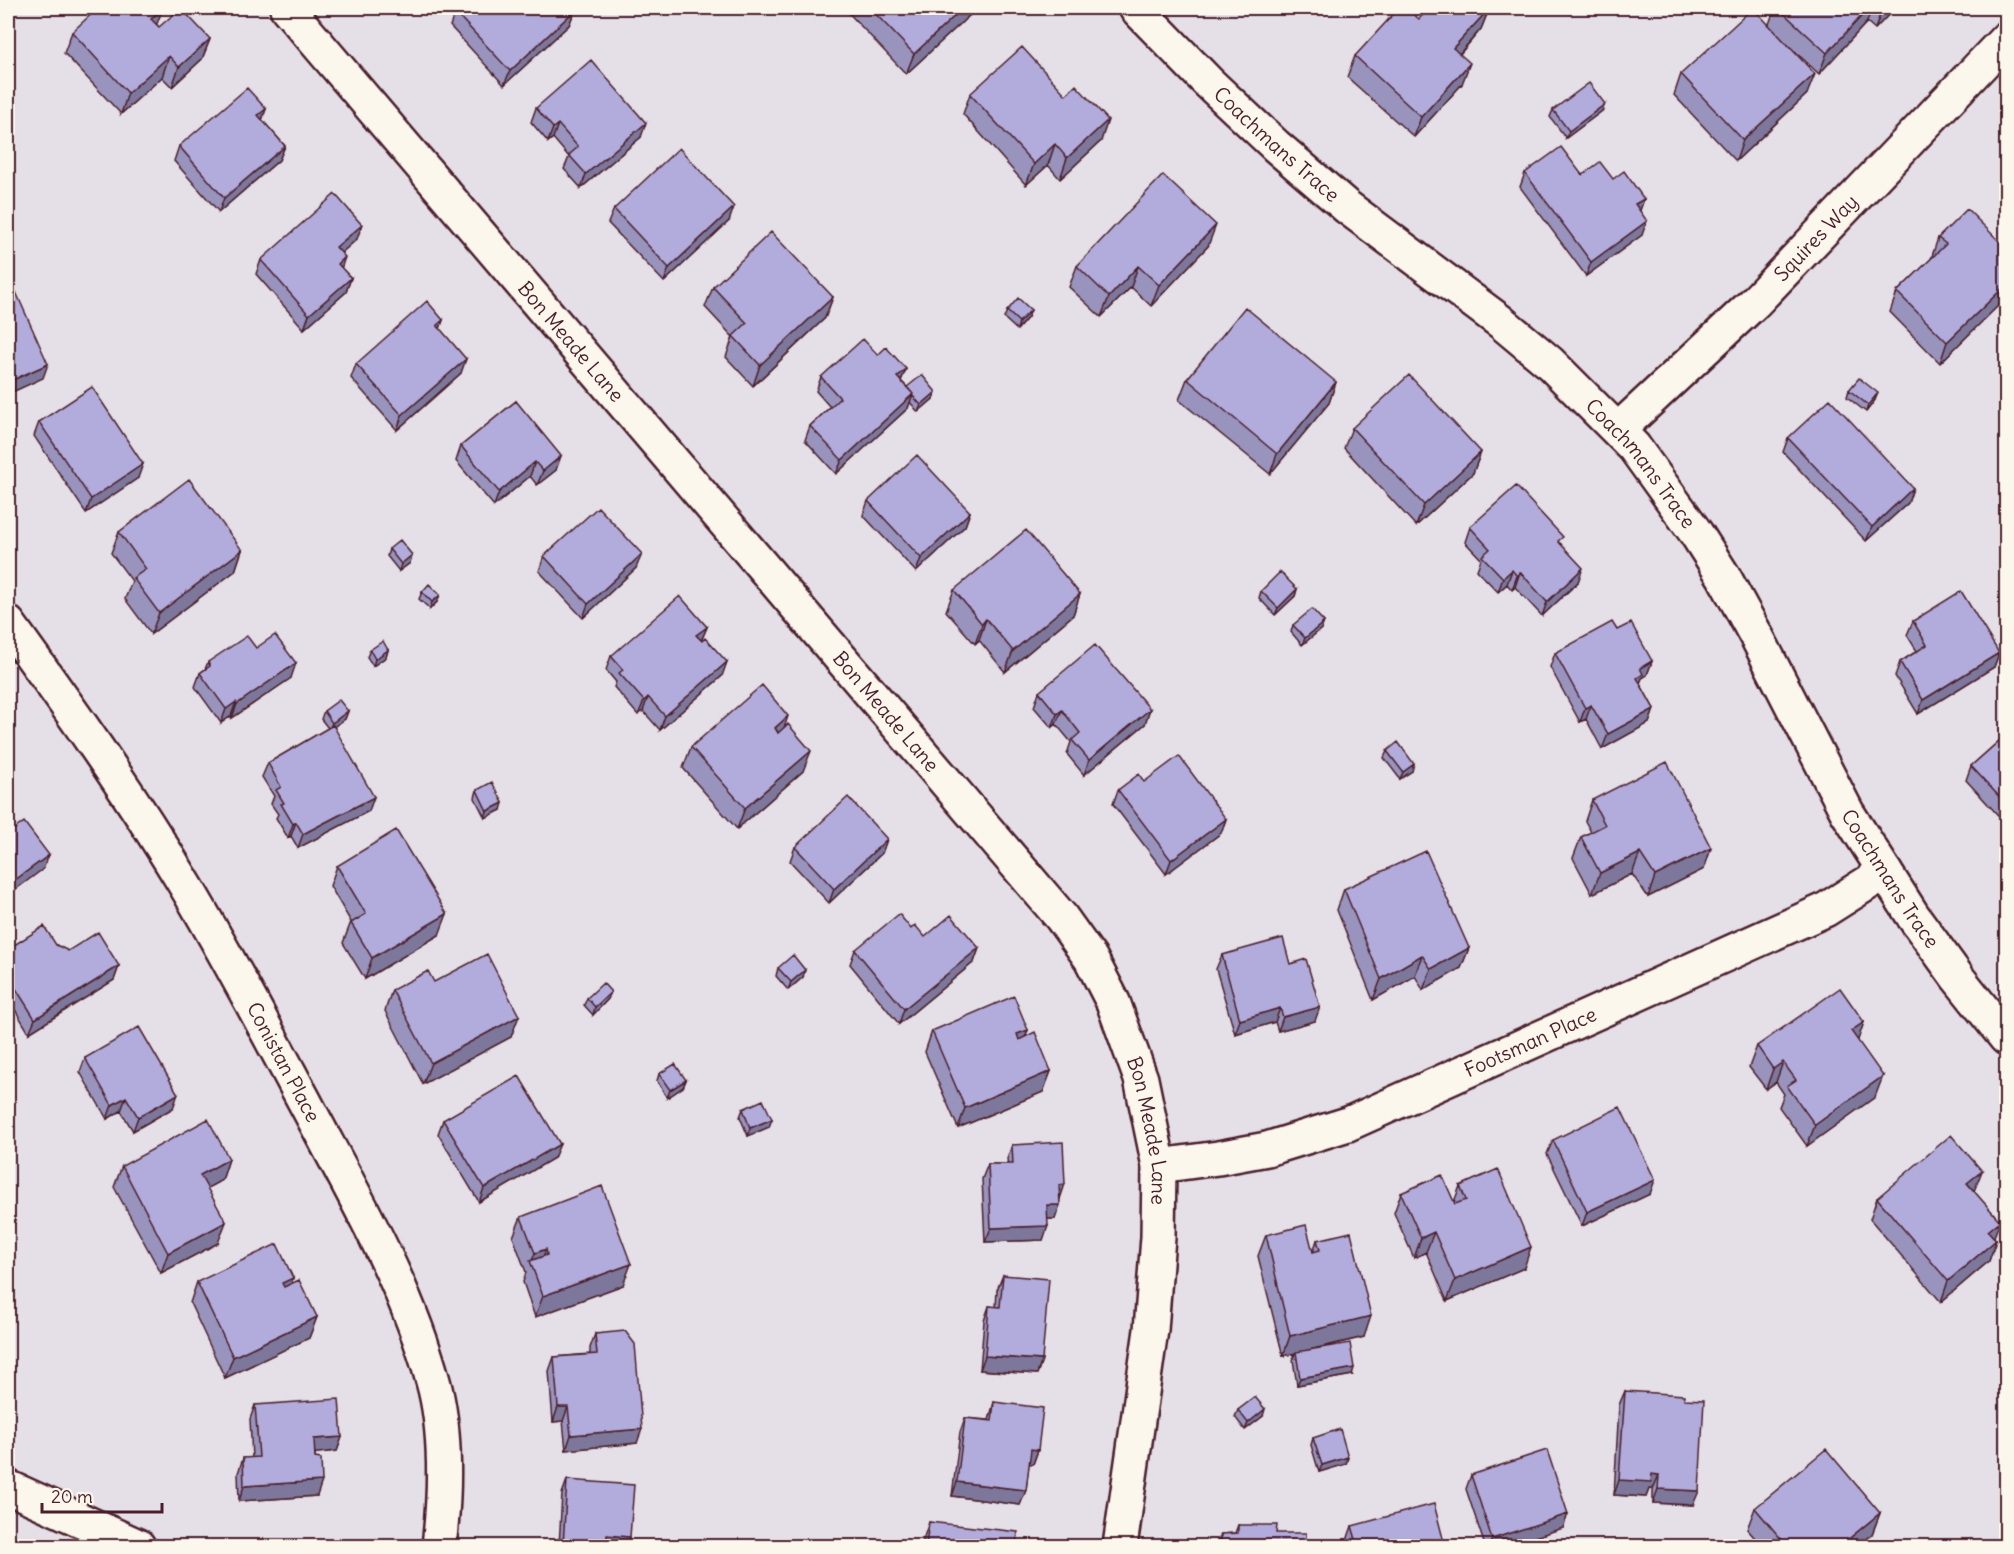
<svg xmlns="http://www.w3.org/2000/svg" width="2014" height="1554" viewBox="0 0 2014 1554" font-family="Delius,sans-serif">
<rect width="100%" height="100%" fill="#e5e0e8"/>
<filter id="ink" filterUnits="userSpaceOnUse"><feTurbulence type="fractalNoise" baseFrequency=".0167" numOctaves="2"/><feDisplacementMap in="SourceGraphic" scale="12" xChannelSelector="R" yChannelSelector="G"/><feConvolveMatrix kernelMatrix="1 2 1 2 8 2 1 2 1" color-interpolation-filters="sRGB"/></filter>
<g filter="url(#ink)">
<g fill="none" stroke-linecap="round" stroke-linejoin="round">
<!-- minor casing -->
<g stroke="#4a1f2b" stroke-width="38">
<g id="minor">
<path id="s1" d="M287,8L1061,917L1091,959L1113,1002L1141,1079L1159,1166L1158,1237L1151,1330L1120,1546"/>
<path id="s2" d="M1136,8L1208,82L1276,146L1347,207L1501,322L1549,362L1634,447L1696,533L1724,577L1758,639L1847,812L1913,916L1958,978L2006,1038"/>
<path id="s3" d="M1618,430L1754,303L2006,39"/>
<path id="s4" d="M8,623C68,706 128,790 181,878C226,952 266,1030 307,1106C354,1195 406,1283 433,1381C447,1430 445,1496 439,1546"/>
<path id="s5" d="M1159,1166L1218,1158L1267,1149L1348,1124L1825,910L1885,872"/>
<path d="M8,1487L138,1546"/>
</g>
</g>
<!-- minor -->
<use href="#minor" stroke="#fbf7ec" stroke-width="33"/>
</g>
<!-- wall -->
<path fill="#9994be" stroke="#4a1f2b" stroke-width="1.5" d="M844,8H974L972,13L906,74Z
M1775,8H1895L1875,29L1867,22L1819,74L1786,43L1807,94L1736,161L1674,95L1681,74L1769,24Z
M1489,9L1481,29L1460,54L1462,84L1414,137L1347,77L1355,56L1419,19Z
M575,10L569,25L504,85L450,26L455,12Z
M157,25L159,27L210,39L202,59L172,87L162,77L121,114L64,53L72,32Z
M970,94L1101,141L1060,179L1048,165L1026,185L963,114Z
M536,108L641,137L581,188L564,169L569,157L553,138L548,142L531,122Z
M266,109L262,120L285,146L279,160L219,212L174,161L179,146Z
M1553,110L1602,111L1566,138L1550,117Z
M1525,173L1582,175L1613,179L1644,199L1640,210L1642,235L1586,276L1520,187Z
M614,209L729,221L664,282L608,223Z
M1938,238L2007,249V297L1940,363L1890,312L1897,292L1931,259Z
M357,239L341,253V268L351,278L346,292L304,329L256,274L261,260Z
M1208,246L1151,306L1131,287L1101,317L1069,287L1077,266Z
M713,287L833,297L825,318L753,386L726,357L733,337L705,307Z
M1031,310L1028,317L1017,330L1004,318L1007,311Z
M443,320L440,329L461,373L397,430L351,378L356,364Z
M878,355L906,369L901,381L907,387L936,392L933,399L918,412L910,402L908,408L836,474L805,440L810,426L830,407L816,391L821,377Z
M1187,379L1336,382L1329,403L1270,474L1179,400Z
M1849,390L1875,400L1866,412L1847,397Z
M516,401L556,470L537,485L530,476L494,506L456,461L461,446Z
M39,422L138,478L86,513L34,436Z
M1352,428L1481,452L1473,473L1416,526L1344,448Z
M1788,438L1913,488L1908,503L1866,541L1783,452Z
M868,501L970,512L965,526L916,572L863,515Z
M1470,527L1561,544L1578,582L1542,616L1515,587L1512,590L1507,584L1498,592L1477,570L1481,559L1465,542Z
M119,532L242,550L235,571L151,634L125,599L132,581L111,553Z
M389,549L410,563L399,571L387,556Z
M544,556L636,568L583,618L539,571Z
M1297,589L1295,596L1275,615L1259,598L1261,591Z
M954,590L1080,594L1073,615L1005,672L979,640L975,644L946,611Z
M422,592L437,602L430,609L419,599Z
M1913,621L1999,653L1994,667L1918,714L1895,676L1900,662L1917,651L1907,635Z
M1324,622L1321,629L1302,645L1291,632L1293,625Z
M707,627L701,641L722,676L660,730L643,711L638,715L614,687L616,682L606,670L611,656Z
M1617,630L1652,661L1647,675L1642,678L1640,683L1654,709L1649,723L1602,749L1586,719L1580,722L1550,667L1555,653Z
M256,648L291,678L232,718L231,716L221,723L195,687L200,673L205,669L208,662Z
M370,650H388L386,657L373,666L367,657Z
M1039,692L1145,724L1084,775L1067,754L1071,742L1056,724L1052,728L1034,707Z
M324,711H348L345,719L334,726L369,811L298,848L291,836L288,838L276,818L278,814L271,804L274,796L262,777L268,763L328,728L321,719Z
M784,728L803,771L737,829L683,768L691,747Z
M2007,734V825L1966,780L1971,766Z
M1387,751L1412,771L1400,779L1384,758Z
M477,790L501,810L485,818L475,798Z
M1118,790L1226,819L1221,833L1166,874L1113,804Z
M1592,800L1711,848L1704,869L1648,897L1632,874L1592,894L1573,858L1581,837L1591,832L1585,821Z
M887,839L882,853L829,903L790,861L795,847Z
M337,866L439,935L365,979L343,943L351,922L330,886Z
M1344,889L1469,948L1461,968L1423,990L1415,976L1373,1000L1337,910Z
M911,929L925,937L979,948L974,962L899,1024L850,964L855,950Z
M56,945L68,951L119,966L114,980L29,1033L8,998V949Z
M1222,955L1290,964L1315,1021L1278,1031L1275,1022L1235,1034L1216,969Z
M778,968L803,977L788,990L776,976Z
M434,982L511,1037L423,1084L385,1011L392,990Z
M587,998L608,999L593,1015L584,1005Z
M1864,1022L1857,1041L1875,1097L1807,1146L1779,1107L1784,1094L1776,1082L1766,1089L1749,1067L1757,1046Z
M1028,1030L1025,1037L1051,1071L1043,1092L958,1128L925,1052L932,1031Z
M85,1058L173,1108L133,1131L121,1111L107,1119L80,1072Z
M659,1074L686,1080L683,1087L667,1098L657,1081Z
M743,1109L769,1127L748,1136L740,1117Z
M443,1120L554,1158L479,1202L438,1134Z
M1553,1140L1650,1194L1582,1226L1547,1154Z
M1012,1145L1060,1199L1055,1219H1047L1043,1240L985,1242L982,1179L988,1164H1008L1007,1159Z
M229,1159L222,1180L207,1188L218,1243L161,1273L114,1187L122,1166Z
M1460,1186L1524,1268L1447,1301L1426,1252L1414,1258L1394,1213L1401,1193L1454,1202Z
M1974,1191L1994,1237L1996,1240L1989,1261L1941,1302L1870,1219L1877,1198Z
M521,1217L623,1285L535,1317L523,1282L526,1272L513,1237Z
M1266,1235L1313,1252L1317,1240L1364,1337L1311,1350L1352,1375L1297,1385L1293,1360L1295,1353L1283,1356L1258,1256Z
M1003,1275L1042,1360L1037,1374L980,1370L984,1321L989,1306L996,1307L997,1290Z
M293,1278L291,1284L317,1317L309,1338L225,1378L190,1303L197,1282Z
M595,1334L637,1443L566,1450L563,1421L553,1422L549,1371L554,1357L590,1354V1348Z
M1625,1391L1693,1505L1653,1503V1489H1649L1646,1497L1614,1495L1619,1405Z
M994,1402L1038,1450L1033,1464L1029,1463L1026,1490L1020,1505L952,1496L960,1432L965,1418L989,1420Z
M255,1405L342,1437L337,1451L315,1453L317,1496L239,1501L238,1473L243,1458H252L250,1419Z
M1238,1410L1263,1416L1245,1430L1235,1417Z
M1313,1438L1348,1457L1346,1464L1319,1472L1311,1445Z
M1471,1475L1563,1528L1507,1546H1485L1466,1489Z
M567,1480L627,1546H559L562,1494Z
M1755,1508L1880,1513L1872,1534L1857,1546H1762L1747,1529Z
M929,1522L1016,1546H921Z
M1238,1525L1306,1546H1216L1221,1534L1235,1533Z
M1352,1526L1445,1546H1345Z"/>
<!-- shaded-wall -->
<path fill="#7d789b" stroke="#4a1f2b" stroke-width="1.5" d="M163,8L155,29L151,19Z
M963,8H974L972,13L906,74L914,54Z
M1869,8H1872L1867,22L1819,74L1827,53Z
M1883,8H1895L1875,29L1882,9Z
M1489,9L1481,29L1446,69L1453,48Z
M575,10L569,25L504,85L510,71Z
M210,39L202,59L172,87L179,67Z
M169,56L162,77L121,114L128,93Z
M1470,63L1462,84L1414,137L1421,117Z
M1815,74L1807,94L1736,161L1743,140Z
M1605,104L1602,111L1566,138L1569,131Z
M266,109L261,123L258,115Z
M1108,120L1101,141L1060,179L1067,158Z
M646,123L641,137L581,188L586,174Z
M558,124L553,138L548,142L553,128Z
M1055,144L1048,165L1026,185L1034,164Z
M285,146L279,160L219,212L224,198Z
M1644,199L1639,213L1635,204Z
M734,207L729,221L664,282L669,268Z
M1647,221L1642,235L1586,276L1591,262Z
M362,225L357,239L331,262L336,247Z
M1216,225L1208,246L1151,306L1159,285Z
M345,257L340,272L338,264Z
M1138,266L1131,287L1101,317L1109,297Z
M351,278L346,292L304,329L309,315Z
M2007,284V297L1940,363L1947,342Z
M833,297L825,318L753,386L760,365Z
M1031,310L1028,317L1017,330L1019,322Z
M443,320L438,334L437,325Z
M466,359L461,373L397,430L402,415Z
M48,364L43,378L8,394V382Z
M906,369L900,383L897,377Z
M1336,382L1329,403L1270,474L1277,454Z
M936,392L933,399L918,412L921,405Z
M1878,393L1875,400L1866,412L1868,405Z
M913,394L908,408L836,474L842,460Z
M1481,452L1473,473L1416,526L1424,505Z
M561,456L556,470L537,485L543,471Z
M535,462L530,476L494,506L499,492Z
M143,464L138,478L86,513L91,499Z
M1913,488L1908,503L1866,541L1872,527Z
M970,512L965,526L916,572L921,558Z
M242,550L235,571L151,634L159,613Z
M642,554L636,568L583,618L588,604Z
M412,555L410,563L399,571L401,564Z
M1583,568L1578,582L1542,616L1547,602Z
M1512,570L1507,584L1498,592L1503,578Z
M1520,572L1515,587L1512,590L1517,576Z
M1297,589L1295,596L1275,615L1278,608Z
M1080,594L1073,615L1005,672L1013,651Z
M440,595L437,602L430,609L432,602Z
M986,619L979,640L975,644L982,624Z
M1324,622L1321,629L1302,645L1305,638Z
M707,627L701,641L696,635Z
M388,650L386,657L373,666L375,659Z
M1999,653L1994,667L1918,714L1923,700Z
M1652,661L1647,675L1642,678L1638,688L1632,692L1640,668Z
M727,662L722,676L660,730L665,716Z
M296,663L291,678L232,718L237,704Z
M648,697L643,711L638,715L644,701Z
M236,702L231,716L221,723L226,709Z
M1591,705L1586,719L1580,722L1585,708Z
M1150,709L1145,724L1084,775L1089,760Z
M1654,709L1649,723L1602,749L1608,734Z
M1062,710L1056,724L1052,728L1057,714Z
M348,711L345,719L329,730L332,723Z
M788,716L781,737L775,728Z
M811,751L803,771L737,829L745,808Z
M1414,764L1412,771L1400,779L1403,772Z
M374,797L369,811L298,848L303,834Z
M503,803L501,810L485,818L487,811Z
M1226,819L1221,833L1166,874L1171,860Z
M12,821L8,833V824Z
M296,822L291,836L288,838L293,824Z
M887,839L882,853L829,903L834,889Z
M1711,848L1704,869L1648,897L1655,876Z
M1640,853L1632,874L1592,894L1600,873Z
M49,855L43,869L8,895V885Z
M447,914L439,935L365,979L372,958Z
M979,948L974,962L899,1024L904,1009Z
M1469,948L1461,968L1423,990L1431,969Z
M1422,955L1415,976L1373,1000L1381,979Z
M119,966L114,980L29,1033L35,1019Z
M805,970L803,977L788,990L791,982Z
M611,992L608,999L593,1015L595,1007Z
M1320,1007L1315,1021L1278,1031L1283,1017Z
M1280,1008L1275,1022L1235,1034L1240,1020Z
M519,1016L511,1037L423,1084L431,1063Z
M1864,1022L1857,1043L1851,1031Z
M1028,1030L1020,1050L1017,1034Z
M1783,1062L1776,1082L1766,1089L1773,1069Z
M1051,1071L1043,1092L958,1128L965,1108Z
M1883,1076L1875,1097L1807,1146L1815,1125Z
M686,1080L683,1087L667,1098L670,1090Z
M178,1094L173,1108L133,1131L138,1117Z
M126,1097L121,1111L107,1119L112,1105Z
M772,1119L769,1127L748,1136L750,1128Z
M560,1144L554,1158L479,1202L484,1188Z
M229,1159L222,1180L193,1196L200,1175Z
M1982,1171L1974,1191L1967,1183Z
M1655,1180L1650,1194L1582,1226L1587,1212Z
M1065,1184L1060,1199L1059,1185Z
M1047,1205H1060L1055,1219H1041Z
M2000,1221L1992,1242L1988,1231Z
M226,1222L218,1243L161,1273L168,1253Z
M1048,1226L1043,1240L985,1242L991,1228Z
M1434,1232L1426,1252L1414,1258L1421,1238Z
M1996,1240L1989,1261L1941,1302L1948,1281Z
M1531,1247L1524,1268L1447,1301L1455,1280Z
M546,1249L538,1270L531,1263L535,1253Z
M631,1264L623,1285L535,1317L543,1296Z
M293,1278L285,1299L282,1283Z
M1371,1316L1364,1337L1283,1356L1290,1336Z
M317,1317L309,1338L225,1378L233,1357Z
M985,1356L1042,1360L1037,1374L980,1370Z
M1354,1368L1352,1375L1297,1385L1300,1378Z
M558,1407H568L563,1421L553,1422Z
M1265,1409L1263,1416L1245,1430L1248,1423Z
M642,1429L637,1443L566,1450L571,1435Z
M342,1437L337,1451L309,1454L314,1439Z
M1031,1449L1038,1450L1033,1464L1026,1463Z
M1348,1457L1346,1464L1319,1472L1322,1465Z
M1652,1474L1659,1475L1653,1489H1649L1646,1497L1614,1495L1619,1480Z
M322,1481L317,1496L239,1501L244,1486Z
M957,1482L1026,1490L1020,1505L952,1496Z
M1658,1489L1699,1491L1693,1505L1653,1503Z
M1880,1513L1872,1534L1857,1546H1840Z
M1568,1514L1563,1528L1507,1546H1489L1492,1539Z
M607,1535L630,1537L627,1546H603Z"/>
<!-- building -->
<path fill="#b2acdd" stroke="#4a1f2b" stroke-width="1.5" d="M98,8H162L151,19L159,27L181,8L210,39L179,67L169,56L128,93L72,32Z
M460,8H572L575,10L510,71L455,12Z
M870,8H963L914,54Z
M1399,8H1406L1419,19L1429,8H1488L1489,9L1453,48L1470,63L1421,117L1355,56Z
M1753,8L1815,74L1743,140L1681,74Z
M1778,8H1869L1827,53Z
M1022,47L1066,95L1076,85L1108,120L1067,158L1055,144L1034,164L970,94Z
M591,60L646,123L586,174L569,155L578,147L558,124L553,128L536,108Z
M1589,83L1605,104L1569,131L1553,110Z
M247,88L266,109L258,115L285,146L224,198L179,146Z
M1561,147L1582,175L1600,162L1613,179L1624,171L1644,199L1635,204L1647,221L1591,262L1525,173Z
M679,148L734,207L669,268L614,209Z
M1163,175L1216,225L1159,285L1138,266L1109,297L1077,266Z
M335,194L362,225L336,247L345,257L338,264L351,278L309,315L261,260Z
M1967,209L2007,249V284L1947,342L1897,292L1946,244L1938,238Z
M771,232L833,297L760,365L733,336L747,323L713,287Z
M8,274L48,364L8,382Z
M1018,298L1031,310L1019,322L1007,311Z
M427,301L443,320L437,325L466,359L402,415L356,364Z
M1245,307L1336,382L1277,454L1187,379Z
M863,339L878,355L886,347L906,369L897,377L913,394L842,460L810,426L840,398L821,377Z
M922,375L936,392L921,405L912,395L913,394L907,387Z
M1409,375L1481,452L1424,505L1352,428Z
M1859,378L1878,393L1868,405L1849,390Z
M92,387L143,464L91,499L39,422Z
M1830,399L1913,488L1872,527L1788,438Z
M516,401L561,456L543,471L535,462L499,492L461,446Z
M917,455L970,512L921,558L868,501Z
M189,479L242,550L159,613L133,578L146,569L119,532Z
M1516,486L1563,537L1558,541L1583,568L1547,602L1520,572L1517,576L1512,570L1503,578L1482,556L1490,549L1470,527Z
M598,507L642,554L588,604L544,556Z
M1026,530L1080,594L1013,651L986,619L982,624L954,590Z
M400,540L412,555L401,564L389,549Z
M1280,572L1297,589L1278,608L1261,591Z
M429,584L440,595L432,602L422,592Z
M1961,591L1999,653L1923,700L1900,662L1927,645L1913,621Z
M680,596L707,627L696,635L702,641L705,638L727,662L665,716L648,697L644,701L619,673L623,670L611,656Z
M1312,609L1324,622L1305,638L1293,625Z
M1612,622L1617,630L1631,623L1652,661L1640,668L1643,674L1637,678L1654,709L1608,734L1591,705L1585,708L1555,653Z
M275,635L296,663L237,704L236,702L226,709L200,673L210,666L208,662L247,636L256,648Z
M383,641L388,650L375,659L370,650Z
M1095,645L1150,709L1089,760L1072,740L1080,733L1062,710L1057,714L1039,692Z
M762,685L788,716L775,728L778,733L788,724L811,751L745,808L691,747Z
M339,700L348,711L332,723L324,711Z
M333,725L374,797L303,834L296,822L293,824L281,804L284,803L276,790L281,787L268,763Z
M2007,734V805L1971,766Z
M1398,742L1414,764L1403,772L1387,751Z
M1179,756L1226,819L1171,860L1118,790L1139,774L1144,782Z
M1667,762L1711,848L1655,876L1640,853L1600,873L1581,837L1605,825L1592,800Z
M492,782L503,803L487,811L477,790Z
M848,797L887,839L834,889L795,847Z
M8,815L12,821L8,824Z
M24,822L49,855L8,885V834Z
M396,830L447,914L372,958L351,923L366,914L337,866Z
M1426,851L1469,948L1431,969L1422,955L1381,979L1344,889Z
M899,914L911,929L915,925L925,937L951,915L979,948L904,1009L855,950Z
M44,926L56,945L68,951L98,932L119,966L35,1019L8,976V949Z
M1283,938L1290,964L1306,959L1320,1007L1283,1017L1280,1008L1240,1020L1222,955Z
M487,954L519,1016L431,1063L392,990L428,971L434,982Z
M793,955L805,970L791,982L778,968Z
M603,983L611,992L595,1007L587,998Z
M1840,988L1864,1022L1851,1031L1883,1076L1815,1125L1787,1086L1796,1080L1783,1062L1773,1069L1757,1046Z
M1014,996L1028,1030L1017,1034L1019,1040L1035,1032L1051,1071L965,1108L932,1031Z
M139,1027L178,1094L138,1117L126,1097L112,1105L85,1058Z
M675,1064L686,1080L670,1090L659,1074Z
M519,1076L560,1144L484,1188L443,1120Z
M763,1100L772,1119L750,1128L743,1109Z
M1620,1107L1655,1180L1587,1212L1553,1140Z
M208,1119L229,1159L200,1175L226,1222L168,1253L122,1166Z
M1951,1135L1982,1171L1967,1183L2000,1221L1988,1231L1996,1240L1948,1281L1877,1198Z
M1063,1142L1065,1184L1059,1185L1060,1205H1047L1048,1226L991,1228L988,1164H1013L1012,1145Z
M1498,1169L1531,1247L1455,1280L1434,1232L1421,1238L1401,1193L1442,1175L1455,1204L1466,1200L1460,1186Z
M602,1186L631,1264L543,1296L530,1261L547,1255L546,1249L535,1253L521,1217Z
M1306,1225L1313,1252L1320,1250L1317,1240L1351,1232L1371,1316L1290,1336L1266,1235Z
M277,1244L293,1278L282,1283L284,1287L299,1280L317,1317L233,1357L197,1282Z
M1003,1275L1049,1279L1042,1360L985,1356L989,1306L1000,1307Z
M625,1331L635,1344L642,1429L571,1435L568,1407H558L554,1357L597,1354L595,1334Z
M1350,1343L1354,1368L1300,1378L1296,1352Z
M1625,1391L1684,1395V1399L1704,1400L1699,1491L1658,1489L1659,1475L1652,1474L1651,1482L1619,1480Z
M1255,1397L1265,1409L1248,1423L1238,1410Z
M339,1399L342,1437L314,1439L315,1458L321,1459L322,1481L244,1486L243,1458L259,1457L255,1405Z
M994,1402L1043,1408L1038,1450L1031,1449L1026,1490L957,1482L965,1418L992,1421Z
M1340,1429L1348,1457L1322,1465L1313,1438Z
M1826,1449L1880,1513L1840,1546H1787L1755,1508Z
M1547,1450L1568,1514L1492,1539L1471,1475Z
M567,1480L634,1485L630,1537L607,1535L606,1546H563Z
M1434,1504L1445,1546H1358L1352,1526Z
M929,1522L1018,1532L1016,1546H926Z
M1238,1525H1277L1276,1533H1306V1546H1221V1534L1238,1533Z"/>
</g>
<g text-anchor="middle" stroke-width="6" stroke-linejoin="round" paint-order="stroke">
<!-- street labels -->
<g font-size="20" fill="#4a1f2b" stroke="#fbf7ec">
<text dy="7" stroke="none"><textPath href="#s2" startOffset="196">Coachmans Trace</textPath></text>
<text dy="7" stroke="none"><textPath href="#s3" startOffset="276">Squires Way</textPath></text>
<text dy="7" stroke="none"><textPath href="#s1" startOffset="438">Bon Meade Lane</textPath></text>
<text dy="7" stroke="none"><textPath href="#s2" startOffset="682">Coachmans Trace</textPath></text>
<text dy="7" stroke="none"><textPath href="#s1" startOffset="924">Bon Meade Lane</textPath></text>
<text dy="7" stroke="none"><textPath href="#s2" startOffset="1168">Coachmans Trace</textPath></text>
<text dy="7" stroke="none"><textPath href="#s5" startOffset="394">Footsman Place</textPath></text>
<text dy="7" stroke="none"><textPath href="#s4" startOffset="519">Conistan Place</textPath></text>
<text dy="7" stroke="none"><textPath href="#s1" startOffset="1428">Bon Meade Lane</textPath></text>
</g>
</g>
<!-- margin -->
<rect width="2014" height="1554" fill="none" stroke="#fbf7ec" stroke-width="30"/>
<rect x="15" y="15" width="1984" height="1524" fill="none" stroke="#4a1f2b" stroke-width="2" filter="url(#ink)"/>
<!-- scale -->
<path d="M42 1503v9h120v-9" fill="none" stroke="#4a1f2b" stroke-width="3"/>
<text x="51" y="1503" font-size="18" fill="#4a1f2b" stroke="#fbf7ec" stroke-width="4.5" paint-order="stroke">20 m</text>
</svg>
